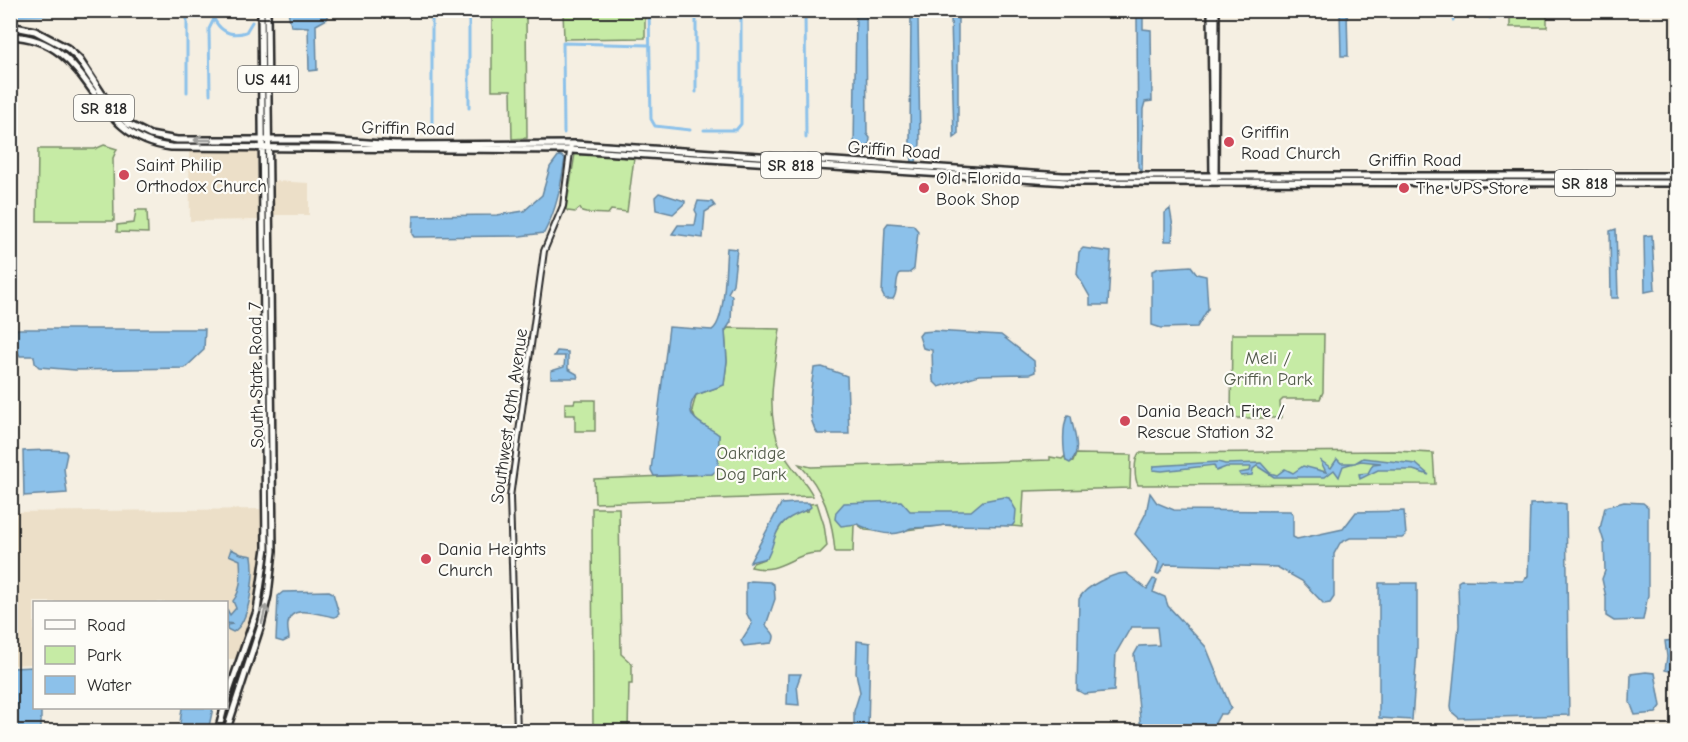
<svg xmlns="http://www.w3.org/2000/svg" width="1688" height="742" viewBox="0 0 1688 742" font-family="'Comic Neue',sans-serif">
<rect width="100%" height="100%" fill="#f5efe2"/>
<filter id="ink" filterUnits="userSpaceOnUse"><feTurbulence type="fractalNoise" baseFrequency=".0167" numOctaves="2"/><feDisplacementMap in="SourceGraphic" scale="12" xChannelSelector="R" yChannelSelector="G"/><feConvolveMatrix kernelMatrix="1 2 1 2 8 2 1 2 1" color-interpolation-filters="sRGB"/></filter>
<g filter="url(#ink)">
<!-- built -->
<path fill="#ecdfc8" d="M189,151L257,152L258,220L190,221Z
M274,181L309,183V215H273Z
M264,509L261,581L237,659H227L226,602H34V664L11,665L10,512Z"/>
<!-- green -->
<path fill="#c6eba5" stroke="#788b68" stroke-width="1.5" d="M492,11H526L527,138L512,139L511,90H492Z
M563,11H645V38L564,39Z
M1510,11H1547V27H1510Z
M104,145L117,149L113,158L114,221H37L38,149H95Z
M575,154L634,158L627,212L611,210L608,214L586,213L582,212L580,208L575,212L568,211L566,209Z
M136,210H147L148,233L117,232V225L134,223Z
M728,328L780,329C775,368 764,412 781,449C789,467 805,479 813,496L595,503L594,479L712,474L714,471L719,435L696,421L692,410L696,395L724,385L727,361L725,331Z
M1232,334H1324L1323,392L1320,399H1283L1280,402L1281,418H1231Z
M575,400H595V431H575V415H565V403H574Z
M1394,451L1433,453L1435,484L1138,485C1134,477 1134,460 1139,453Z
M1076,454L1131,455L1130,488L1024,491L1022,527L979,523L955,526L944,525L891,532L865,530L857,524L854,525L853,552H835C832,517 824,490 799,464L811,467L1050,460V457L1062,459L1065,456L1066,461L1073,462Z
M817,503L824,525L827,546L820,553C792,552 782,575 751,567L753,563L767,558C773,537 783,511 808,511L810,504Z
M592,508H619L621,654L632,664V684H629L628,731H593Z"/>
<!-- water -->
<path fill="#8cc1ea" stroke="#65859e" stroke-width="1.5" d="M288,11H302L304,13L327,11V19L316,25L317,70L309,71L308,27L291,26Z
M856,11H866L867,134L870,138L869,146L854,147Z
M911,11H1012L1010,13L961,14L958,17V135L954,138L951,17L948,14L918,17L920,144L916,162H912L910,143Z
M1135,11H1143V29L1151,30L1152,101L1145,102L1143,109L1142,172L1138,167L1137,18Z
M1340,11H1347L1348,56H1341Z
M559,155L565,158C561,185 557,209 544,233L520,236L414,237L412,234L413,216L497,215L524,211L542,195L550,167Z
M659,193L685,201V203L673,214L656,210L655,197Z
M698,201L712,202L715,206L705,212L703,238L672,234L678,225H695L697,214L695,210Z
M1170,209L1173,227L1172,241H1165V213Z
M888,223L913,225L918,231L914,269L909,273H900C894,281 899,291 893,299H885L882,293L885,227Z
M1616,229L1618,298H1611L1610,231Z
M1652,235L1655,290L1645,292L1644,236Z
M727,248L737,249L733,284L728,293L732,296L731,322L725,331L727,361L724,385L696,395C678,420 710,426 719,435L718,469L712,474L654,476L651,470L669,327L712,330C726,321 725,266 727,248Z
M1083,248L1111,252L1108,305H1090V297L1077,274L1079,252Z
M1191,266L1197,274L1206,276L1208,309L1197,327L1161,328L1152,325V271L1159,268Z
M17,329H205L204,350L185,368L75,370L39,367L35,363L34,356H20L14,346L13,335Z
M934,331L1001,335L1034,361L1035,372L1030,374L979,375L939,387L933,381L932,350L923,348L919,336L922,332Z
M557,351L568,352V369L577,374L578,378H551V371L564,367L565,356H554Z
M822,367L847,376L849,434H818C805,418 811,387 814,368Z
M1068,415L1071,416C1073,432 1083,450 1070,463L1066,461C1063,449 1062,425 1068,415Z
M49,450L65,451L67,454L64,468L67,493L24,496L23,451Z
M1363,458L1416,464L1429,475L1413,470H1378L1360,479L1359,474L1368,473L1373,464L1381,463L1361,461L1343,466L1339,477L1334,470L1325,477H1274L1257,466L1253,469L1252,475L1241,476L1239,473L1250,471L1251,467H1226L1216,471L1214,465L1162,471L1153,470L1154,466L1218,462L1225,464L1261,463L1270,473L1277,475L1285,469L1293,473L1303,466L1326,472L1320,460L1331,468L1337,459L1341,463H1355Z
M1150,493L1157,503L1174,510L1290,511L1293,514V537L1297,539L1343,529L1356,512L1404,511L1406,535L1402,538H1350L1340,543L1334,554V597L1330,603L1324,604L1302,581L1277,567L1165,564L1159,574H1156L1159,562L1135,534L1146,513Z
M1004,497L1009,498L1016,510L1015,522L1012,526L944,525C932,528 923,527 911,528C907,529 907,531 902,532C887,537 870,530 857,524L841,526L835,519L836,512L844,503L901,501L910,511H971L983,501Z
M1624,502L1643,503L1648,507V595L1643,620L1614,621L1606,616V597L1602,579L1605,571L1604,542L1600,529L1605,507Z
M795,503H809L811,507C806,512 792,514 783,523C773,533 774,547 767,558L750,562L781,504Z
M1560,503L1566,504L1569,715L1459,718L1452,712L1451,706L1459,625L1458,582L1461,580L1523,581L1528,576L1530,504Z
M231,549L241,554L252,556C255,574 250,623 233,632L227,629V625L233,624L227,623V609L230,615L236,608L233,601C242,590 241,574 240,560L229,555Z
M1126,573L1147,589L1153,579L1157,580L1153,592L1165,597L1168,606L1206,647L1231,708L1226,714H1220L1214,725L1206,727L1202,731H1141L1134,655L1139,646L1159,645L1157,627H1131L1116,653L1114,691L1084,694L1077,690L1079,599C1085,586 1112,574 1126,573Z
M751,581L770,582L774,585L775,599L766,625C769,631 778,633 772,643L744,646L741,641L752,624L746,612V583Z
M1379,583H1417V651L1412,720L1379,718Z
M329,591L333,593L339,614L335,617C322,616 290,602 288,624C287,629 289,634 289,639L283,642L276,640L278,596L283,592Z
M1675,640L1677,641V673L1665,670L1667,657L1665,641Z
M857,641L870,643L868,731H854V711L860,692L856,673Z
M34,667V708H41V731H11V668Z
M1646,672L1655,673L1661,706L1656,713L1635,715L1630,702L1631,674Z
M788,674H801L797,685L799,705L787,704Z
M182,708H213L208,731H179Z"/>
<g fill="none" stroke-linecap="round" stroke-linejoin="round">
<!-- canal -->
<path stroke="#8cc1ea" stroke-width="3" d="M432,10V123
M469,10V108
M649,10L651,119L655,126L690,130
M696,10V92
M805,10L806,138
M10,16L163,10
M1490,18V10
M214,19C221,32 231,37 246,32L252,22
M1453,20V10
M187,92V10
M210,94L209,29L214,19L211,10
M704,130H736L741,124V10
M564,133L563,43L649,45"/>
<!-- minor casing -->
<g stroke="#2b2b2b" stroke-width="8">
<path id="minor" d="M517,732L510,497L544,251L563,206L571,144"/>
</g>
<!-- major casing -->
<g stroke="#2b2b2b" stroke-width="10">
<path id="major" d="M1211,10L1213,178
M10,26L35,31L67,48L79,59L110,106L128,124L150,135L177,140H327L395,145L575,144L1063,176H1678
M10,36C97,39 86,137 171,147L571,150L1067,182L1678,183
M1215,180L1216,10
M226,700L257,611L266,548L261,10
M218,732L224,708
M226,732L261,625L268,595L273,551L267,10"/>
</g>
<!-- minor -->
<use href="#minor" stroke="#fdfcf7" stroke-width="4"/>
<!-- major -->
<use href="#major" stroke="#fdfcf7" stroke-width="5"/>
</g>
<!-- one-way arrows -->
<defs><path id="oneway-shaft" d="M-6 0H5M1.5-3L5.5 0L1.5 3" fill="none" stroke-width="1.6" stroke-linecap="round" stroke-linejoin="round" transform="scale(1.5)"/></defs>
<g stroke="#9e9e9b">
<use href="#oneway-shaft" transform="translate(203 140) rotate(-180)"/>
<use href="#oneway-shaft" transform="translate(264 614) rotate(-77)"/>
</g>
</g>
<!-- markers -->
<g fill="#d1495b" stroke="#fdfcf7" stroke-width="2">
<circle cx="1229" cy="142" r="6"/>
<circle cx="124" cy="175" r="6"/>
<circle cx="924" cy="188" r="6"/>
<circle cx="1404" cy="188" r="6"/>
<circle cx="1125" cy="421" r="6"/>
<circle cx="426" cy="559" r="6"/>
</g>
<g text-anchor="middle" stroke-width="4.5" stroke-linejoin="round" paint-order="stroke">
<!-- shield labels -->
<g fill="#fdfcf7" stroke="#6a6a68" stroke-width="1.5">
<rect x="238" y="66" width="60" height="26" rx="4.5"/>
<rect x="74" y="95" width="60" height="26" rx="4.5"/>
<rect x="761" y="152" width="60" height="26" rx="4.5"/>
<rect x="1555" y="170" width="60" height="26" rx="4.5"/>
</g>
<g font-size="16" font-weight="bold" fill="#2b2b2b">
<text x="268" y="85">US 441</text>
<text x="104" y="114">SR 818</text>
<text x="791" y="171">SR 818</text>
<text x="1585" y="189">SR 818</text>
</g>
<!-- street labels -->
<g font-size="18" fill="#2b2b2b" stroke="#fdfcf7">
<text transform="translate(408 128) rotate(1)" y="6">Griffin Road</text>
<text transform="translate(894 150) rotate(4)" y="6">Griffin Road</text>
<text x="1415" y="166">Griffin Road</text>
<text transform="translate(256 375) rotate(-91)" y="6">South State Road 7</text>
<text transform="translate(509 416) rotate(-82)" y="6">Southwest 40th Avenue</text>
</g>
<!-- poi labels -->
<g font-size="18" fill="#2b2b2b" stroke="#fdfcf7" text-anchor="start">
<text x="1241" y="138">Griffin<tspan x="1241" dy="21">Road Church</tspan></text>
<text x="136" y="171">Saint Philip<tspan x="136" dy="21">Orthodox Church</tspan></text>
<text x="936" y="184">Old Florida<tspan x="936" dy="21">Book Shop</tspan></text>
<text x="1416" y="194">The UPS Store</text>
<text x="1137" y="417">Dania Beach Fire /<tspan x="1137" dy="21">Rescue Station 32</tspan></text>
<text x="438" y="555">Dania Heights<tspan x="438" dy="21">Church</tspan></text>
</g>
<!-- park labels -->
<g font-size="18" fill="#525b4a" stroke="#fdfcf7">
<text x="1268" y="364">Meli /<tspan x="1268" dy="21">Griffin Park</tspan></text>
<text x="751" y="459">Oakridge<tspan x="751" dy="21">Dog Park</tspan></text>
</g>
</g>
<!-- margin -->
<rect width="1688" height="742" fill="none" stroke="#fdfcf7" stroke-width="36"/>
<rect x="18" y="18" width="1652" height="706" fill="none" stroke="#2b2b2b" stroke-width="2" filter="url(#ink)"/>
<!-- legend -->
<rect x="33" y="601" width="195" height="108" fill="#fdfcf7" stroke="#a9a8a5" stroke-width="1.5"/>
<rect x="45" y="620" width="30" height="9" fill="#fdfcf7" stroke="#a9a8a5" stroke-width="1.5"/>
<text x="87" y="631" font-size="18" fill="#2b2b2b">Road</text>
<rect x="45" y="646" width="30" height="18" fill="#c6eba5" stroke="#a9a8a5" stroke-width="1.5"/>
<text x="87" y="661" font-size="18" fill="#2b2b2b">Park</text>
<rect x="45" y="676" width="30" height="18" fill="#8cc1ea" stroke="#a9a8a5" stroke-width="1.5"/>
<text x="87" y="691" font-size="18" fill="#2b2b2b">Water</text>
</svg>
